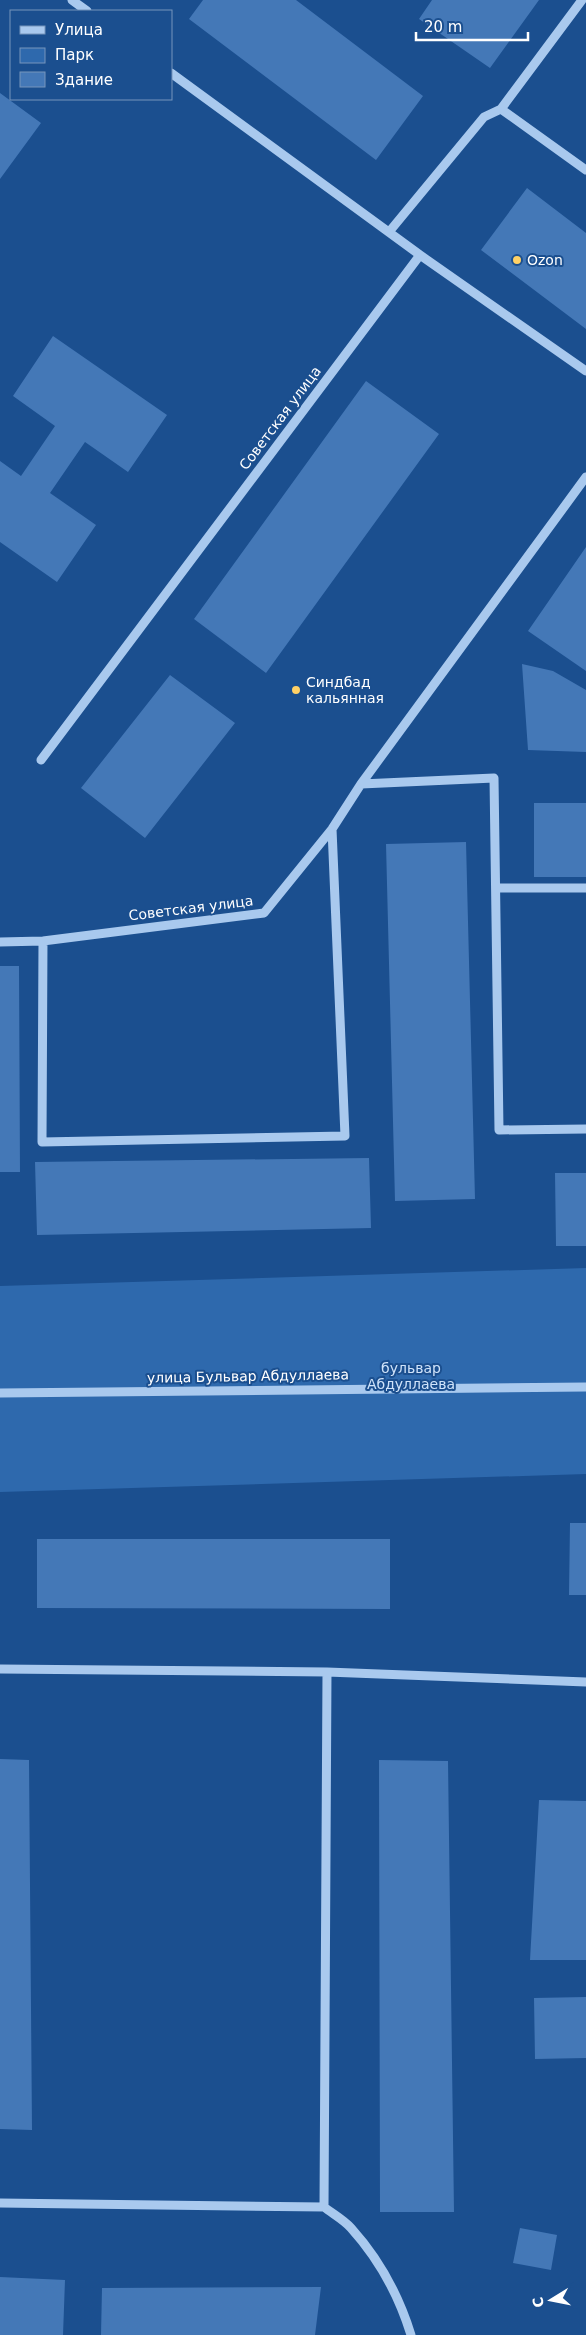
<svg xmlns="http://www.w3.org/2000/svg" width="586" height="2335" viewBox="0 0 586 2335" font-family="'DejaVu Sans',sans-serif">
<rect width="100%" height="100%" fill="#1b4f8f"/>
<!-- green -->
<path fill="#2e69ad" d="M586,1268V1474L0,1492V1286Z"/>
<!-- building -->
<path fill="#4478b7" d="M203,0H296L423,96L376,160L189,19Z
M432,0H539L490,68L419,19Z
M0,93L41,123L0,179Z
M527,188L586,233V329L481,250Z
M53,336L167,415L128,472L85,442L50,493L96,525L57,582L0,542V461L21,476L55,426L13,396Z
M366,381L439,434L266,673L194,619Z
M586,547V671L528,631Z
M522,664L553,671L586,690V752L528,750Z
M170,675L235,723L145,838L81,788Z
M534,803H586V877H534Z
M466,842L475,1199L395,1201L386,844Z
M0,966H19L20,1172H0Z
M369,1158L371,1228L37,1235L35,1162Z
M555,1173H586V1246H556Z
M570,1523H586V1595H569Z
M37,1539H390V1609L37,1608Z
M0,1759L29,1760L32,2130L0,2129Z
M379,1760L448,1761L454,2212H380Z
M539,1800L586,1801V1960H530Z
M586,1997V2058L535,2059L534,1998Z
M520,2228L557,2235L551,2270L513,2263Z
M0,2277L65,2280L63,2335H0Z
M321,2287L315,2335H101L102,2288Z"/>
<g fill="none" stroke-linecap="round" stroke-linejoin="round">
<!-- minor -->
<path stroke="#a9c9ee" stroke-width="9" d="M72,0L87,11
M171,73L420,255
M501,109L586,170
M389,232L484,117L501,109L582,0
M41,760L420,255L586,371
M361,784L494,778L499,1130L586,1129
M496,888H586
M43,941L42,1142L345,1136L332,829
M0,942L43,941L264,913L332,829L361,784L586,477
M0,1393L586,1387
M0,1669L327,1672L586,1682
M0,2203L324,2207C333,2214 344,2220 351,2228C379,2259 399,2296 411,2335
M324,2207L327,1672"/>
</g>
<!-- markers -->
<g fill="#ffd166" stroke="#1b4f8f" stroke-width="2">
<circle cx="517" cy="260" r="5"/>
<circle cx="296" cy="690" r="5"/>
</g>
<g text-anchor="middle" stroke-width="4" stroke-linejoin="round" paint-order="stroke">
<!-- poi labels -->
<g font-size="14" fill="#fff" stroke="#1b4f8f" text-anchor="start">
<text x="527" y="265">Ozon</text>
<text x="306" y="687">Синдбад<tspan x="306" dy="16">кальянная</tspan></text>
</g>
<!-- street labels -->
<g font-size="14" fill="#fff" stroke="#1b4f8f">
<text transform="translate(280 418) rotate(-53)" y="5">Советская улица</text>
<text transform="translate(191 908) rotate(-7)" y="5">Советская улица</text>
<text transform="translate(248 1376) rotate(-1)" y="5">улица Бульвар Абдуллаева</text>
</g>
<!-- park labels -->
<g font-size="14" fill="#cfe3fa" stroke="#1b4f8f">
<text x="411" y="1373">бульвар<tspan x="411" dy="16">Абдуллаева</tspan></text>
</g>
</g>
<!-- legend -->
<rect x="10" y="10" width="162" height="90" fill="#1b4f8f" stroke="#7695bc"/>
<rect x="20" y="26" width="25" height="8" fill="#a9c9ee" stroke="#7695bc"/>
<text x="55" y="35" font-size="15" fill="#ffffff">Улица</text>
<rect x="20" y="48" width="25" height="15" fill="#2e69ad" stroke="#7695bc"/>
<text x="55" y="60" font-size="15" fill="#ffffff">Парк</text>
<rect x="20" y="72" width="25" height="15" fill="#4478b7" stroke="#7695bc"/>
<text x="55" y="85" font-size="15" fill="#ffffff">Здание</text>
<!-- north arrow -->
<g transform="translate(551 2300) rotate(260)" stroke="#1b4f8f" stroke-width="4" paint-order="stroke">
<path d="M0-4L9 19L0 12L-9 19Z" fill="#ffffff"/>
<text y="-8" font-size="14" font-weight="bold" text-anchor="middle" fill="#ffffff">С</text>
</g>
<!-- scale -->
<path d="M416 32v8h112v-8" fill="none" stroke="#ffffff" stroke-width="2.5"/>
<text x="424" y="32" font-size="15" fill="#ffffff" stroke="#1b4f8f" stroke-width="4" paint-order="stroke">20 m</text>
</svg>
